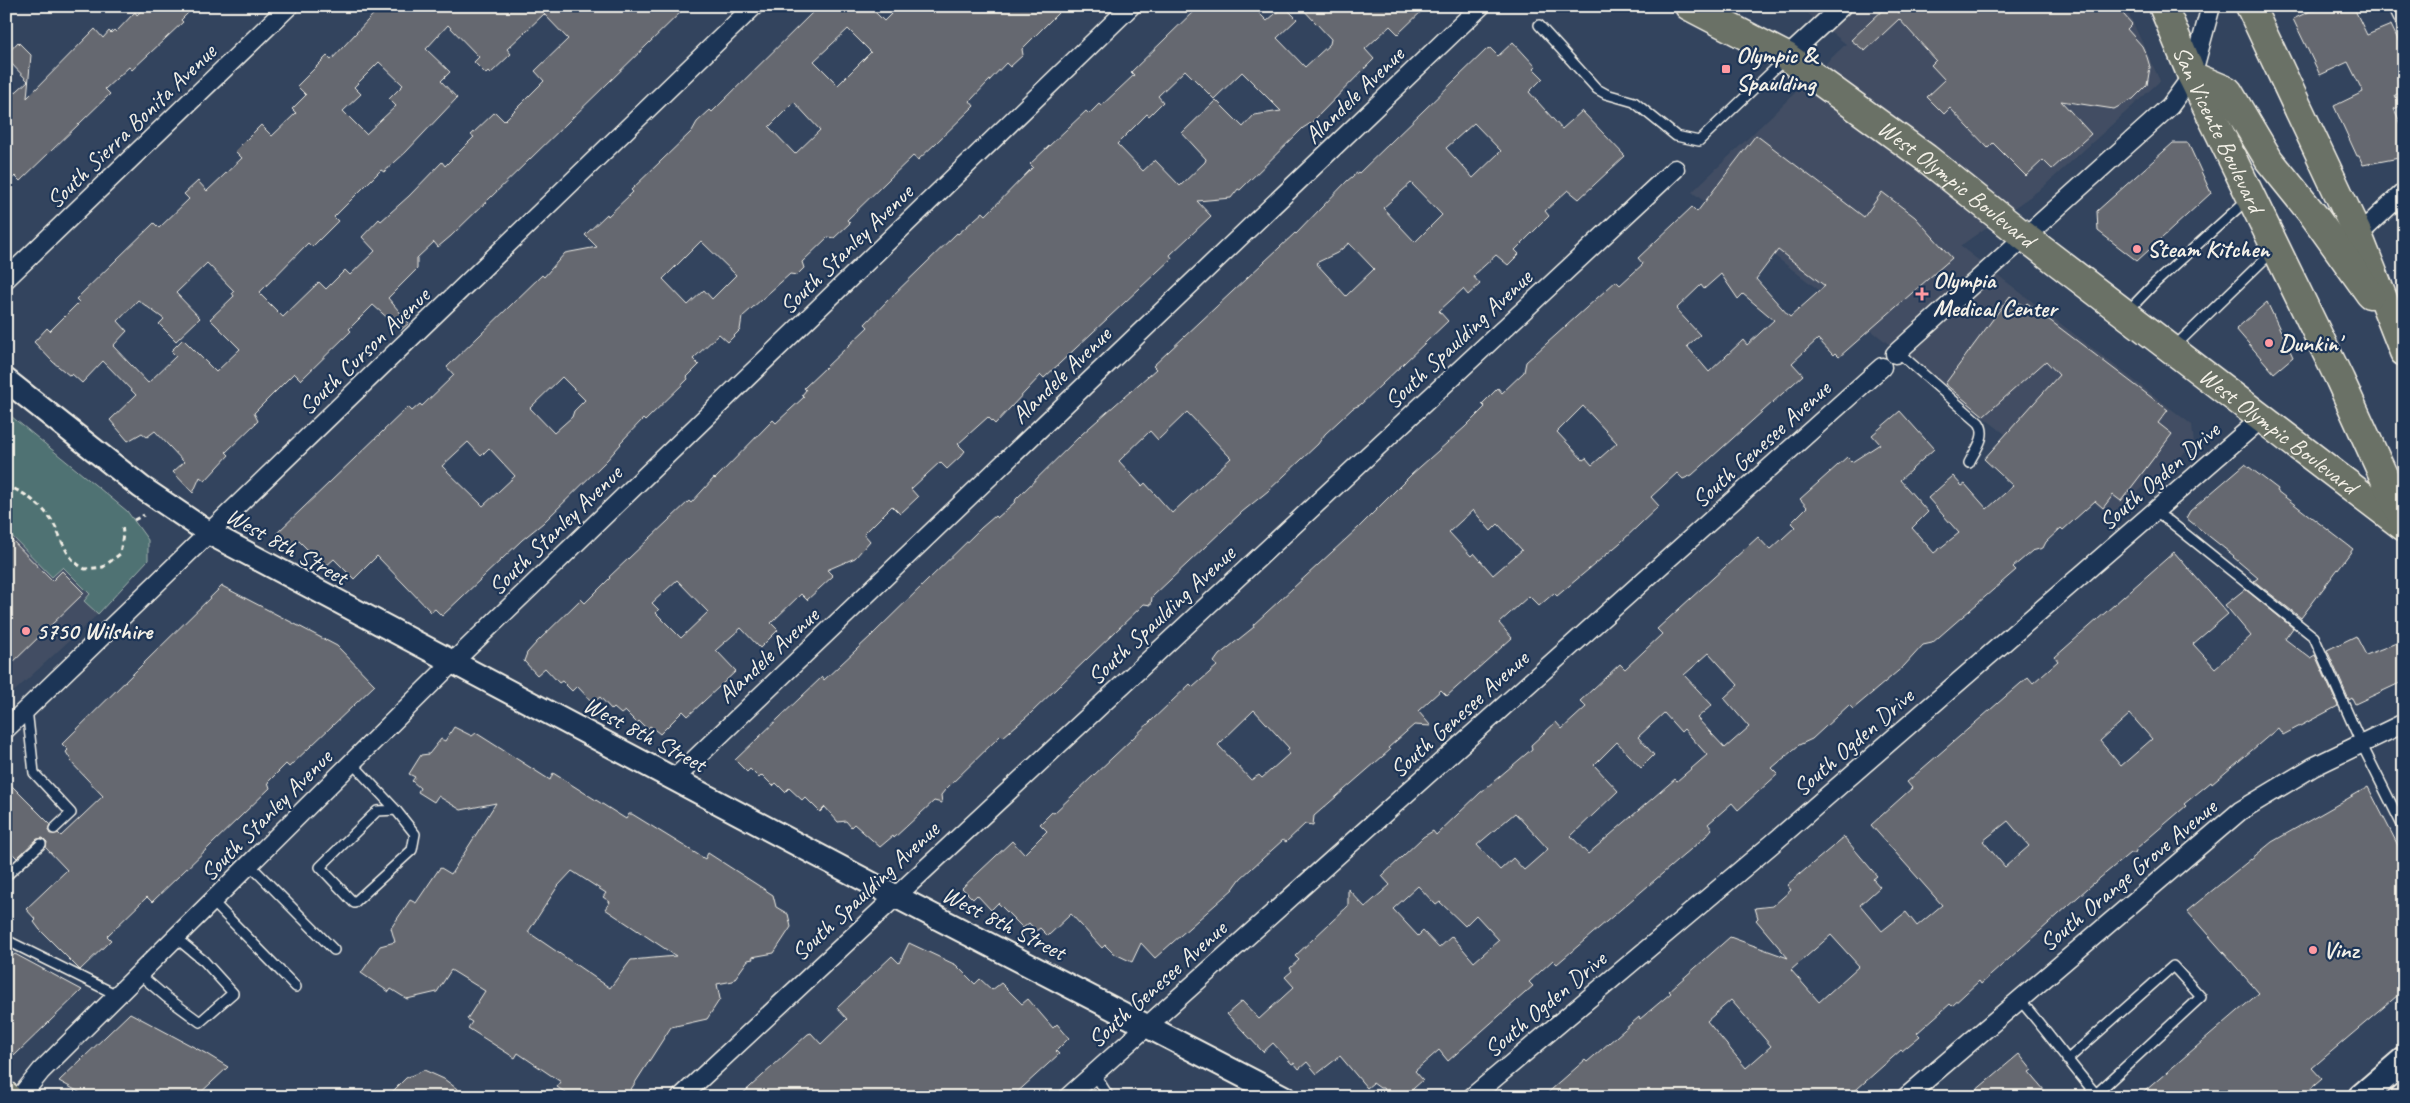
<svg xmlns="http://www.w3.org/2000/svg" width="2410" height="1103" viewBox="0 0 2410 1103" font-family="Caveat,sans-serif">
<rect width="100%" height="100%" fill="#33445e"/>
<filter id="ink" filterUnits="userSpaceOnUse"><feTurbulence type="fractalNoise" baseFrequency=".02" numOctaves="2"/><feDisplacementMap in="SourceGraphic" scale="10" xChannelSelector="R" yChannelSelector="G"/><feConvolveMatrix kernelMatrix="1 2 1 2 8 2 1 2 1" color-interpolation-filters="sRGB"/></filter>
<g filter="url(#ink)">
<!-- built -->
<path fill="#424e63" d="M1794,6H2125L2160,81L2042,188L1960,246L2192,425L2194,445L2110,515L1692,192L1846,44L1806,12Z
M6,530L52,576L62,567L90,594L85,601L98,614L6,699Z"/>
<!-- green -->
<path fill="#4f7273" stroke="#a2b2ae" d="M6,412L127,511L148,540V560L98,614L84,601L90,594L63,567L52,577L6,530Z"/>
<!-- building -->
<path fill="#65676f" stroke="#f4f1e8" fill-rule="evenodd" d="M146,6H195L181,20L183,22L132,70L129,67L105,89L110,94L20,181L15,176L6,185V105L8,99L28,81L6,58V55L18,42L31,55L27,98L95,29L103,38L109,31L111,33L114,30L116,32L135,12L137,15Z
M381,6H687L451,236L438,247L434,242L417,258V269L388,298L409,323L401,330L373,305L349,329L351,331L301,380L294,373L254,413L258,421L226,452L229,455L205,481L200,477L193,493L173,472L184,462L155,431L147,437L142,433L128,441L110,420L136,395L103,361L82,383L72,374L70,376L53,362L34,342L47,328L50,331L79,302L76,299L154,223L159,228L189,199L184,194L198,181L207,191L242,158L235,151L261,125L272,136L296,113L292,109L306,95L297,86L327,56L331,60ZM544,14L568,39L535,71L544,81L504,121L495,112L471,135L474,137L445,166L442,162L409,196L381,221L379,219L362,237L375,251L350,275L345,270L326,289L319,282L283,317L259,293L308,243L312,247L338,221L334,217L381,170L384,172L406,152L457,98L441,81L450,72L426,49L448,25L479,57L474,62L486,74L488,72L490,74L511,54L507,49ZM379,62L403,85L389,99L396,106L366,134L343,111L361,94L354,87ZM207,263L234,291L232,293L234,296L210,319L240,349L216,372L183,339L171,351L176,356L148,383L113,346L127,331L118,321L138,300L164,319L159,324L176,341L200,318L176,293Z
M819,6H869L884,21L899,6H1065L1022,49L1023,55L1010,67L1006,63L970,101L974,106L935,144L918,160L913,156L887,181L847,220L850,223L834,238L828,237L802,262L804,268L797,275L790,274L742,317L740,330L728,342L719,334L693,359L699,365L687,377L688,379L645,421L643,419L620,443L621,444L607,460L543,523L522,540L442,616L435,609L431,612L377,556L354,579L334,559L325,567L299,541L292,548L277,533L408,407L412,411L420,404L422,406L454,375L447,367L542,275L544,277L565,253L597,247L585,235L607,214L608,216L633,192L631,190L692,131L697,122L710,110L712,112ZM848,29L871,52L838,85L814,61ZM794,102L820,130L795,154L769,127ZM701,241L736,275L712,299L704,290L688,305L663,279ZM562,377L585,400L574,411L572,417L554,433L530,408ZM468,442L481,456L489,448L515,476L483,506L442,466Z
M1199,6H1252L1267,21L1284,6L1297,19L1277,38L1305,67L1330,44L1331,39L1300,6H1427L1398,34L1390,26L1365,49L1374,59L1311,123L1303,128L1240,190L1238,189L1231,198L1197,201L1211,216L1170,255L1172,258L1044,378L1041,375L995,424L988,417L958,444L965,451L961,456L947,469L940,462L911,489L918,497L900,514L892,506L864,534L870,541L855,558L827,570L833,576L807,600L801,594L771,623L778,630L760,648L741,628L716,650L736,671L688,716L683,711L660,734L650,726L647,729L639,721L637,723L625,711L621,714L614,708L612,710L600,697L593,703L577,686L572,691L562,681L559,683L545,668L537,675L524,661L527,653L537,642L581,599L585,603L610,578L609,577L689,501L691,503L714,478L715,479L773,420L776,423L804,397L802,395L806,390L804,388L868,327L865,324L888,300L957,233L958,234L983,212L986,215L1033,167L1030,164L1086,111L1089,114L1099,104L1101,106L1134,75L1131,72ZM1185,70L1214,99L1242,72L1281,111L1254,115L1243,127L1216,100L1182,133L1206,159L1205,162L1180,186L1155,160L1143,171L1117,144L1147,114L1149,116L1163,102L1158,96ZM677,580L708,612L681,638L656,613L659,610L652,603Z
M1887,6H1892L1899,13L1906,6H2116L2132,24L2127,29L2142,46L2147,57L2150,67L2147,85L2133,99L2114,109L2061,101L2091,134L2052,169L2043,160L2026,176L1993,143L1988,148L1950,108L1944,114L1927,97L1945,80L1931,65L1936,60L1899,19L1865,51L1851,40Z
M2321,6H2353L2367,35L2391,25L2404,52V91L2395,95L2400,106L2394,109L2404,130V157L2363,165L2359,156H2357L2334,106L2363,92L2348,62L2320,75L2293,19Z
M1513,42L1536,67L1534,69L1543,78L1529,92L1562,129L1582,111L1625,156L1579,199L1568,190L1545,211L1549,216L1515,250L1519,254L1508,265L1496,255L1473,276L1480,284L1468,295L1463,289L1439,311L1448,321L1360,405L1353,408L1325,434L1318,444L1268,491L1242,512L1152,597L1151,605L1144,604L1031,713L1003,737L1001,735L945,790L941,795L942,803L934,801L894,838L893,836L880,847L854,824L851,827L846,821L838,822L825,807L820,812L805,797L802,800L789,788L785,792L776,783L773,786L762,775L759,778L750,769L747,772L735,760L822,677L824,680L872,635L981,528L995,516L997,518L1015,502L1016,499L1082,434L1156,369L1153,366L1295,233L1296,234L1347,181L1358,172L1359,173L1487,49L1490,48L1498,56ZM1474,123L1501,151L1473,178L1446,148ZM1411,183L1442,215L1415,242L1383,208ZM1349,243L1374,269L1346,296L1316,263L1337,253ZM1187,412L1231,458L1172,513L1145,483L1142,486L1119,461L1150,431L1158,440Z
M1756,135L1864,217L1882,192L1915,217L1952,258L1839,357L1835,353L1833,355L1818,339L1792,363L1803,375L1692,475L1683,479L1677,473L1651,497L1659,506L1620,543L1557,596L1554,593L1539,606L1529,596L1499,623L1512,638L1447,696L1441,690L1418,711L1431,726L1414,725L1388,748L1390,750L1314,816L1313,825L1305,824L1286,842L1283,840L1241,878L1233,889L1155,958L1141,943L1132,962L1113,953L1105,945L1102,948L1071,914L1048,936L1040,928L1036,931L1029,923L1023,928L998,903L991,910L977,895L973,899L962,888L1012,841L1024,854L1047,831L1040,824L1052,812L1054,813L1190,684L1193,687L1217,666L1214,662L1219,655L1254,627L1253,625L1358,528L1412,474L1465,427L1485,407L1482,404L1498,388L1502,393L1524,372L1526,362L1616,281L1620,285L1643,264L1638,258L1692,207L1697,212ZM1778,250L1825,286L1790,317L1756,279ZM1721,274L1738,299L1743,294L1774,320L1747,345L1743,340L1709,372L1687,346L1700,335L1676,309L1701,285L1704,289ZM1583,406L1617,443L1592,465L1586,458L1583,460L1557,432ZM1473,510L1491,531L1498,524L1522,550L1493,575L1474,553L1471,556L1449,532ZM1254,710L1289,748L1287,750L1289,754L1262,778L1259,775L1251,780L1218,745Z
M2173,143H2188L2211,193L2137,261L2098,231L2097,211Z
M2010,296L2025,307L2027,303L2168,410L2158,423L2172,434L2121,501L2113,495L2103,508L2095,501L2063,530L2061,528L2046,542L2043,548L2032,551L2013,567L2016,570L1932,643L1923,645L1904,666L1853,709L1849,705L1812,739L1799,745L1772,768L1778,774L1738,810L1732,803L1708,824L1712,829L1705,837L1557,964L1553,960L1529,982L1533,986L1448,1061L1439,1050L1415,1071L1423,1080L1404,1097H1390L1383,1088H1380L1373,1083L1367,1088L1340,1056L1317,1074L1307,1062L1299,1069L1294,1063L1292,1064L1273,1043L1263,1052L1227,1014L1242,1001L1259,1019L1294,987L1285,977L1292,971L1290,968L1299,960L1295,956L1348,906V889L1365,907L1390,885L1382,876L1423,837L1433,831L1436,835L1480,793L1532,749L1531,745L1556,722L1562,729L1586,707L1580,701L1620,664L1625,669L1662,634L1657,629L1758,537L1770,550L1795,527L1791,523L1807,507L1800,499L1847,457L1852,462L1880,444L1872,435L1900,411L1934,449L1900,480L1928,512L1912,528L1934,553L1959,533L1928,498L1953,476L1962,486L1965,484L1987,509L2013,486L1984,459L2059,375L2046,361L1984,416L1945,384ZM1709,653L1738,685L1724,698L1749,727L1725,748L1697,718L1712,705L1684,675ZM1664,713L1681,732L1684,729L1707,755L1677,781L1675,779L1588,854L1571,836L1618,791L1594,765L1617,742L1641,768L1654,755L1638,737ZM1515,813L1548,849L1524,870L1513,858L1500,870L1477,845ZM1418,886L1436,905L1440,902L1465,926L1476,915L1499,940L1474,962L1452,936L1439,948L1423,931L1418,936L1393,909Z
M2267,302L2293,357L2274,373L2236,329Z
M2245,464L2278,489L2277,491L2353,549L2301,618L2254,581L2258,578L2233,557L2234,556L2186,518L2190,511Z
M6,534L52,581L62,571L84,593L6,669Z
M2174,552L2228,614L2193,644L2215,668L2251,636L2225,605L2245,589L2293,628L2285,639L2310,658L2315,655L2338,706L2283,735L2278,728L2212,784L2211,782L2184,804L2186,806L2137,848L2135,853H2130L2088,888L1981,984L1979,981L1952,1006L1950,1004L1917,1033L1920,1036L1902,1051L1901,1050L1848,1097H1543L1585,1060L1587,1062L1639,1017L1640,1019L1671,993L1669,991L1730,937L1788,958L1756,920L1758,918L1755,908L1773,906L1791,890L1787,885L1844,837L1877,876L1873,879L1880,887L1860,905L1882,931L1906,912L1917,926L1942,905L1871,825L1912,788L1907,782L2028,677L2033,683L2058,661L2055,657ZM2130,714L2152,739L2121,766L2100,741ZM2008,821L2029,846L2005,867L1983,841ZM1831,935L1859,966L1819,1002L1791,970ZM1731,1000L1771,1046L1746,1068L1707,1021Z
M222,586L337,646L375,685L289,767L286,764L268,782L270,788L152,902L147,897L107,936L111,940L80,970L40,930L34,922L36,920L26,909L67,870L46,848L47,842L43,838L37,839L17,858L6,847V780L50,824L48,830L50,834L58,833L61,836L103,796L70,761L71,760L66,752L68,750L62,744Z
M2356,636L2366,655L2404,640V681L2355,704L2352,698L2349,700L2327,650Z
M454,727L472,736L476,733L550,780L553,773L626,819L629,814H632L705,859L708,853L773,895L776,907L788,914L791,927L774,953L752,957L753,959L748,960L733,981L717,984L720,999L707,1019L671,1027L626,1097H572L557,1087L561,1082L552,1076L518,1053L515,1058L468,1028L472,1022L467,1019L485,991L451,970L437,992L407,999L391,989L389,992L361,973L380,946L395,942L391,928L410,900L416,903L439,869L441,868L451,874L496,803L461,810L438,796L434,802L418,792L420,788L412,781L415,777L409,774L421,755L429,754L441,739L445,741ZM572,871L606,893L603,897L610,902L605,909L676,956L631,960L610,988L528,932L558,886Z
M2368,787L2404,857V990L2312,1068L2322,1079L2301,1097H2138L2259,993L2187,911L2272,842Z
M909,943L956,965L975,984L980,979L992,990L1001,983L1022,1004L1028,999L1053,1028L1057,1024L1069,1038L1056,1051L1059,1054L1012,1097H739L808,1034L811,1033L821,1044L847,1019L837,1008L892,956L899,963Z
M15,954L82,990L15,1055L6,1046V961Z
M130,1013L205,1053L228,1067L196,1097H88L59,1081Z
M2019,1054L2032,1070L2029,1072L2050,1097H1968Z
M424,1070L444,1079L468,1097H387L406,1078Z"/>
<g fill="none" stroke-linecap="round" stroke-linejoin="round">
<!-- service casing -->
<g stroke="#f4f1e8" stroke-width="12">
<path id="service" d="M2393,6L2404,29
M1539,25L1597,89L1606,94L1634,102L1676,136L1699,141L1785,59
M2127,312L2154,284L2249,198
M2174,347L2274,250
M1898,352L1979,423C1988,436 1975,450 1969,463
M2154,512L2169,521L2314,637L2361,743L2401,823
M27,709L34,773L71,813L54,829
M352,763L396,810L415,834L412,850L354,903L320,867L377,811L396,810
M249,864L334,950
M6,876L41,844
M212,901L296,987
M6,940L117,995
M139,974L166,997L200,1022L233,993L204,961L176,938
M2019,999C2046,1030 2069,1063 2096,1094L2201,997L2173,966L2067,1060
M1094,1073L1109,1097"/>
</g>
<!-- minor casing -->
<g stroke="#f4f1e8" stroke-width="21">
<path id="minor" d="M1787,57L1842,6
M2358,235L2404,192
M6,279L289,6
M1895,354L2170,106L2192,76L2211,6
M6,729L754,6
M674,779L1481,6
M20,1097L41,1071L452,663L1131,6
M681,1097L1675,169
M1068,1097L1882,367
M1472,1097L1772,844L2262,418
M1906,1097L2240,811L2313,767L2404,723"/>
</g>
<!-- tertiary casing -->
<g stroke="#f4f1e8" stroke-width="26">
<path id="tertiary" d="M6,380L141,487L209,533L895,896L1284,1097"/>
</g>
<!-- secondary casing -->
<g stroke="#f4f1e8" stroke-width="29">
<path id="secondary" d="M2361,1097L2404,1060"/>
</g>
<!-- primary casing -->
<g stroke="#f4f1e8" stroke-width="31">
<g id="primary">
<path id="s1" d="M1689,6L1787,57L1926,158L2025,237L2404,527"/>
<path id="s2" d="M2163,6L2192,76L2340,380L2404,521"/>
<path d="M2250,6L2358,235L2404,352"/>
<path d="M2192,76L2228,91L2269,160L2315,217L2370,294"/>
<path d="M6,1096L7,1097"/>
</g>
</g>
<!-- path -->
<path stroke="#f4f1e8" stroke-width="3" stroke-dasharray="5 4" stroke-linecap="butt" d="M6,485C23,492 39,503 50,518C63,536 63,558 85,569L103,567L120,554L123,534L122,524
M134,520L144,515"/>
<!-- service -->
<use href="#service" stroke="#1d3557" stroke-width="9"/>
<!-- minor -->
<use href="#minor" stroke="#1d3557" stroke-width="18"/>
<!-- tertiary -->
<use href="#tertiary" stroke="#1d3557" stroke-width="22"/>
<!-- secondary -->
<use href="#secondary" stroke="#1d3557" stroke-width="25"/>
<!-- primary -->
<use href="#primary" stroke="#6a7166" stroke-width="28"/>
</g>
</g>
<!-- markers -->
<g fill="#ff9aa2" stroke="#1d3557" stroke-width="2">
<rect x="1721" y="64" width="10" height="10" rx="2.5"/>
<circle cx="2137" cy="249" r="5"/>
<path d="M1919.5 286.5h5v5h5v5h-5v5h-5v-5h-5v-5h5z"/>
<circle cx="2269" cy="343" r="5"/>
<circle cx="26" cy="631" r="5"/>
<circle cx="2313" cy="950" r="5"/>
</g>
<g text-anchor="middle" stroke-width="4.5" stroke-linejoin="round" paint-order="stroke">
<!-- poi labels -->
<g font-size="24" font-weight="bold" fill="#f4f1e8" stroke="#1d3557" text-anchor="start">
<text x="1736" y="63">Olympic &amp;<tspan x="1736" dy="28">Spaulding</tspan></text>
<text x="2147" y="257">Steam Kitchen</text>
<text x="1933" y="288">Olympia<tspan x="1933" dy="28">Medical Center</tspan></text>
<text x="2279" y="351">Dunkin'</text>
<text x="36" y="639">5750 Wilshire</text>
<text x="2323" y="958">Vinz</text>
</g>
<!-- street labels -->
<g font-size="24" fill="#f4f1e8" stroke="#1d3557">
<text transform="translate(1354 95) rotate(-44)" y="8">Alandele Avenue</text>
<text transform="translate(131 126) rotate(-44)" y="8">South Sierra Bonita Avenue</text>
<text dy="8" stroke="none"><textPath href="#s2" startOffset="135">San Vicente Boulevard</textPath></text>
<text dy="8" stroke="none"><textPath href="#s1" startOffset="322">West Olympic Boulevard</textPath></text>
<text transform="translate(846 249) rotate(-44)" y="8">South Stanley Avenue</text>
<text transform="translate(1458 339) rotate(-43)" y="8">South Spaulding Avenue</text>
<text transform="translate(364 351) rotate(-44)" y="8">South Curson Avenue</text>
<text transform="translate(1061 375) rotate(-44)" y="8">Alandele Avenue</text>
<text dy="8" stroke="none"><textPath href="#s1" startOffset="728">West Olympic Boulevard</textPath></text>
<text transform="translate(1761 444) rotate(-42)" y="8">South Genesee Avenue</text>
<text transform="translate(2159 476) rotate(-41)" y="8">South Ogden Drive</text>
<text transform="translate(555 530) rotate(-44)" y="8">South Stanley Avenue</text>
<text transform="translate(287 546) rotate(29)" y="8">West 8th Street</text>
<text transform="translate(1161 615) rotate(-43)" y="8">South Spaulding Avenue</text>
<text transform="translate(768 655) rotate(-43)" y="8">Alandele Avenue</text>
<text transform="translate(1459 714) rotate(-42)" y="8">South Genesee Avenue</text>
<text transform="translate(645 734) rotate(28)" y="8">West 8th Street</text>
<text transform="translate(1853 742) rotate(-41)" y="8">South Ogden Drive</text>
<text transform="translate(266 815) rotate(-45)" y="8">South Stanley Avenue</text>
<text transform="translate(2128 875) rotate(-40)" y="8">South Orange Grove Avenue</text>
<text transform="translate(865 891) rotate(-43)" y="8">South Spaulding Avenue</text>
<text transform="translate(1004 923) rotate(27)" y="8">West 8th Street</text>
<text transform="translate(1157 984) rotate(-42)" y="8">South Genesee Avenue</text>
<text transform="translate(1545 1004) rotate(-40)" y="8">South Ogden Drive</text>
</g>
</g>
<!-- margin -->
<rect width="2410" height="1103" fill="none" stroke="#1d3557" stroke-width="25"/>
<rect x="12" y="12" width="2385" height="1078" fill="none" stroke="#f4f1e8" stroke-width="2" filter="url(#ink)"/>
</svg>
